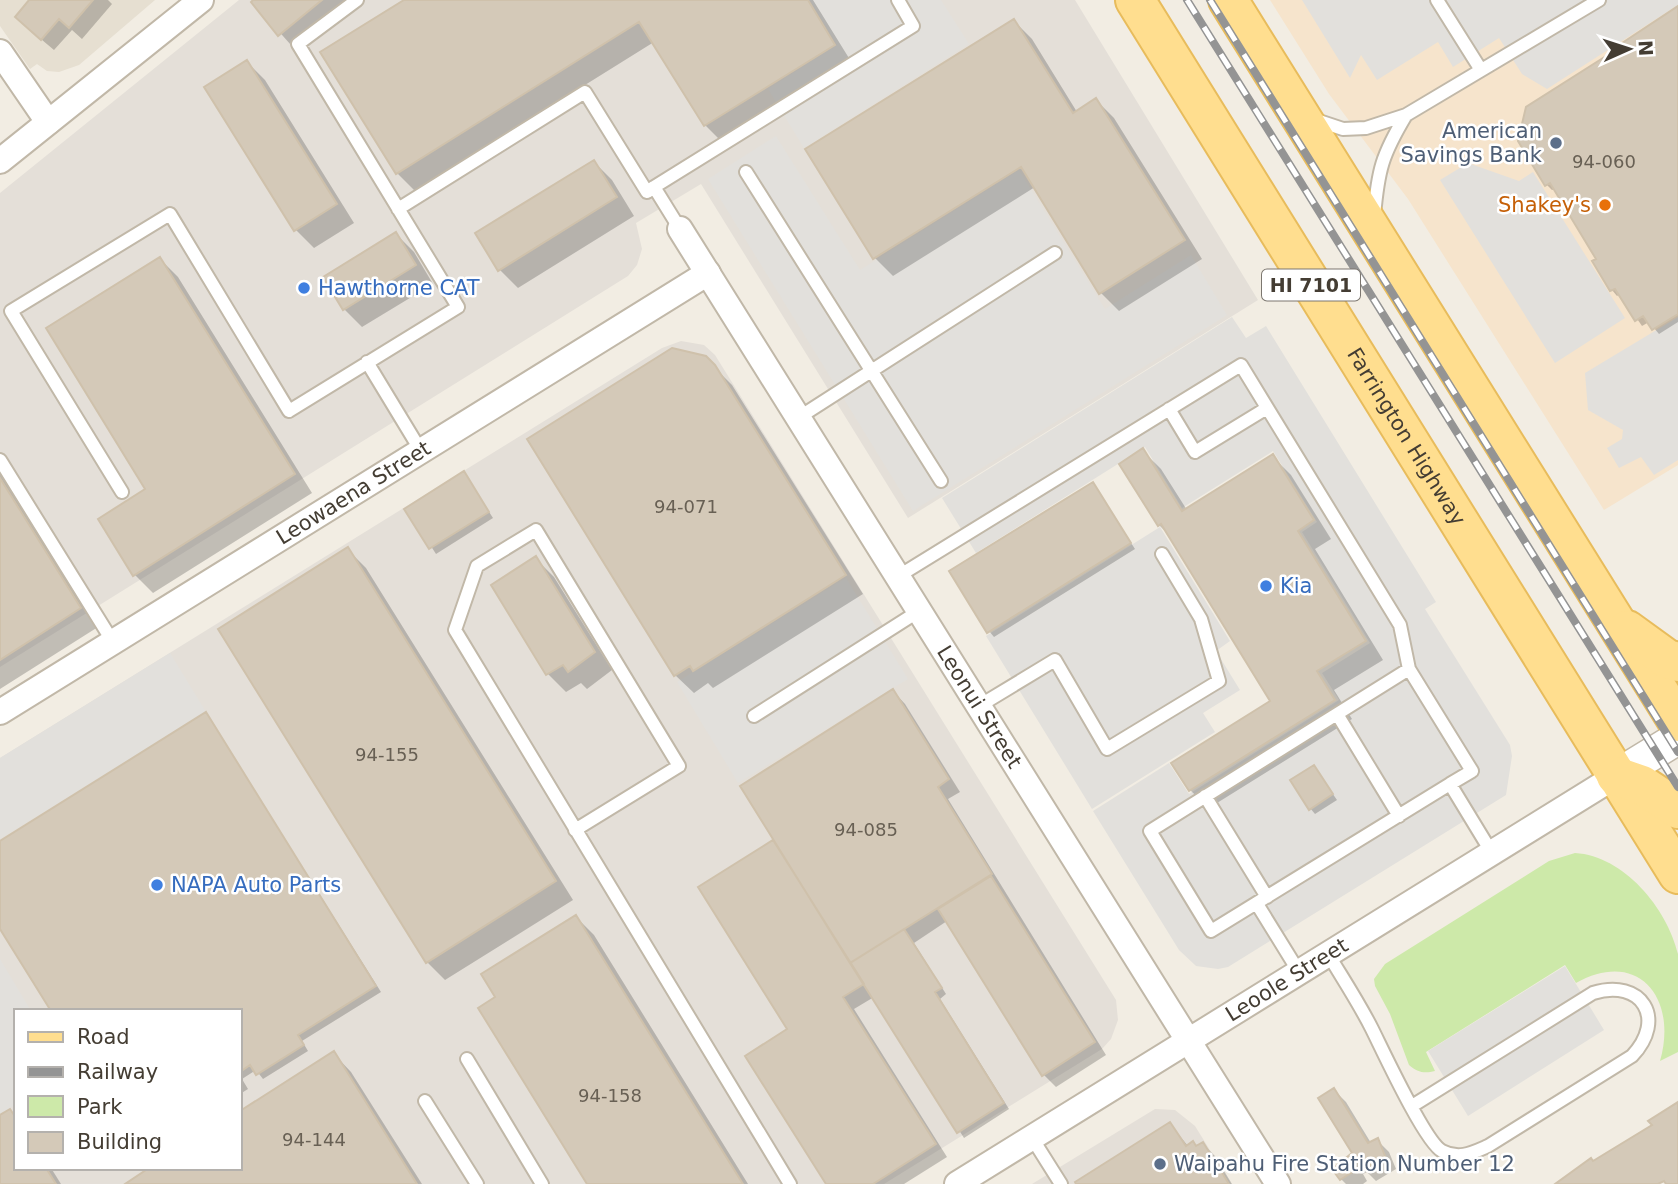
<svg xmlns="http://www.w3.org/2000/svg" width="1678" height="1184" viewBox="0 0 1678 1184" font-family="'DejaVu Sans',sans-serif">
<rect width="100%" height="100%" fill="#f2ede3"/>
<!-- residential -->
<path fill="#e6dfd1" d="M0,0H155L79,65L59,72L47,71L37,64L30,69L0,26Z"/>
<!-- commercial -->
<path fill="#f6e4cc" d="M1270,0H1678V465L1604,510L1408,199L1329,94Z"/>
<!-- industrial -->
<path fill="#e4dfd8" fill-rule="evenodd" d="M239,0H1075L1258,300L908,518L701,184L636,223L642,249L637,265L628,276L0,667V193Z
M681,341L704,345L715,355L1116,1000L1118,1020L1111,1039L1102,1049L884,1184H0V758L662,348ZM16,1011H240V1168H16Z
M1155,1109L1175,1110L1195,1126L1231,1184H1032Z"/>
<!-- green -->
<path fill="#cde9a9" d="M1575,853C1624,856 1667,908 1678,954C1678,978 1678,1026 1678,1052L1660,1061C1678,999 1639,948 1576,983L1565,965L1426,1052L1435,1071C1424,1074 1417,1072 1409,1065L1390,1014L1375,986L1374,979L1385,964L1549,861Z"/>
<!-- parking -->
<path fill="#e2e0dc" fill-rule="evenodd" d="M810,0H941L969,44L804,148L768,89L837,45Z
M1302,0H1678V5L1547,89L1522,74L1499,38L1453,67L1438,42L1377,80L1361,55L1350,78Z
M776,136L860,270L1019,170L1105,309L1191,255L1227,315L913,511L708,179Z
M1468,163L1519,181L1533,172L1625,318L1555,363L1440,180Z
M1232,317L1246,338L1266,326L1436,602L1425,609L1510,745L1512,756L1506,795L1228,967L1218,969L1196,966L1179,950L1093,811L1169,763L1189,794L1339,700L1322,673L1370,643L1302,532L1317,522L1273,451L1182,508L1145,447L976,553L942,498ZM1314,765L1333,794L1309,810L1290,780Z
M1678,317V460L1654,475L1641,457L1619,468L1607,448L1622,439L1623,430L1588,410L1585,373Z
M1160,527L1230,641L1216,651L1240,690L1203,713L1215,732L1092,809L986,636Z
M846,578L908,679L738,783L677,682Z
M170,653L206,712L0,839V758Z
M0,959L31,1011H16V1104L0,1114Z
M1565,966L1604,1030L1468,1116L1428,1051Z"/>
<!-- shadow -->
<path fill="#0003" d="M32,0H108L112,4L82,39L72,30L54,50L29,29Z
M256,0H362L298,53L253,2Z
M407,0H813L852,63L724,144L705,125L654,42L415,191L397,173Z
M1678,9V322L1659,334L1649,322L1642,326L1620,294L1617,296L1612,290L1599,259L1555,189L1552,190L1547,185Z
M1014,21L1032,39L1077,112L1096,100L1114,118L1202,259L1119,311L1101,293L1035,187L893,276L875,258L808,150Z
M247,62L265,80L354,223L314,248L296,230L207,87Z
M594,162L612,180L634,216L518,288L500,270Z
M396,234L414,252L433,284L362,327L344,309Z
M160,259L178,277L312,493L153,593L135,575L100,519L148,489Z
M705,358L732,385L863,594L713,688L708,683L694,693L675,675Z
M1143,451L1161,469L1187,510L1273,457L1291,475L1331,539L1315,549L1383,660L1334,690L1352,719L1209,808L1190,790L1174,763L1273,702L1171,537L1159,525Z
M0,469L98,627L0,689Z
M464,473L493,518L436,554L407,509Z
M1093,484L1135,549L994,637L989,631Z
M348,550L366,568L573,900L445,980L427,962Z
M536,559L554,577L612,670L587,689L581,683L566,692L548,674Z
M893,691L905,704L960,792L948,799L1106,1055L1056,1087L1044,1075L947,921L914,943L946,994L940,999L1009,1109L964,1138L874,997L854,1009L947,1157L904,1184H828L789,1030L700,887L775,840Z
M206,714L381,992L302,1041L308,1051L263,1079L256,1070L242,1079L248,1089L240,1094V1011L0,926V843Z
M1314,767L1337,800L1315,814L1310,808Z
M576,917L594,935L748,1184H589L497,998Z
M333,1053L351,1072L422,1184H128L240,1168V1113Z
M1334,1090L1346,1102L1371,1143L1377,1140L1389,1152L1396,1169L1376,1181L1367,1172L1363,1174L1367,1181L1363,1184H1346L1341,1179L1354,1153Z
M10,1111L16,1117V1168H51L61,1184H0V1117Z
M1170,1124L1188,1146L1203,1144L1215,1156L1232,1184H1078Z"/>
<!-- building -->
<path fill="#d4c9b8" stroke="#cfc1ab" stroke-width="2" d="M29,0H93L69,28L59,19L41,40L15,17Z
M253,0H322L278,36L251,2Z
M404,0H808L835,45L704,126L639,22L396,174L320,52Z
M1678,6V314L1652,330L1643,316L1635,321L1615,289L1610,291L1592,261L1596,259L1550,183L1545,186L1518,141L1526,107L1614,51L1613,49Z
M1014,19L1073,113L1096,98L1185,240L1099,294L1021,167L873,259L805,149Z
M247,60L337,204L294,231L204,87Z
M594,160L617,197L498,271L475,233Z
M396,232L416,265L343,310L323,277Z
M160,257L295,474L133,576L98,519L145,489L46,328Z
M672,348L706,356L715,365L846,575L693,671L690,666L674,676L527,439Z
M1143,448L1182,511L1273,454L1314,520L1298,531L1366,641L1317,671L1335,700L1189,791L1171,763L1270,701L1161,524L1158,526L1119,464Z
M464,471L489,512L429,549L404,509Z
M0,478L81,608L0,660Z
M1093,482L1131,543L987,633L949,571Z
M348,547L556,881L426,963L218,629Z
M536,556L595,652L568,672L563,665L546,675L491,585Z
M893,689L949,779L938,787L992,874L850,963L740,786Z
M206,712L376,986L298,1035L304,1045L256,1075L250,1065L240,1072V1011H51L0,929V841Z
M1314,765L1333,794L1309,810L1290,780Z
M773,840L864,984L843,997L936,1144L873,1184H826L745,1056L787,1029L698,887Z
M991,876L1095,1042L1042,1076L938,909Z
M576,915L743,1184H587L478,1008L495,997L481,974Z
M904,929L942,988L935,992L1004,1103L957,1133L850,963Z
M334,1051L417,1184H125L149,1168H240V1111Z
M1334,1088L1368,1143L1378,1138L1385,1156L1363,1170L1356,1159L1352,1162L1357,1169L1340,1180L1332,1169L1352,1153L1318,1098Z
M1678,1102V1184H1666L1664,1181L1658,1184H1555L1591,1158L1593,1161L1652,1125L1648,1121Z
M10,1109L16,1118V1168H46L56,1184H0V1115Z
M1170,1122L1186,1146L1193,1141L1196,1146L1203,1142L1229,1184H1076L1075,1182Z"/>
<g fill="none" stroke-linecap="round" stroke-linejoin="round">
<!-- service casing -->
<g stroke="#c1b8a8" stroke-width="16">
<path id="service" d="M1437,0L1481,70
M1313,119L1343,129L1366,128L1406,115L1599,0
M746,172L941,481
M398,209L585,92L647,192L654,187
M1374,216C1378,170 1382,155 1406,115
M680,229L654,187L913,26L898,0
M367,362L421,451
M1169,409L1195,452L1267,408
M798,418L1055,253
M0,460L113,642
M122,492L11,311L170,214L289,411L458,307L298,44L357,0
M897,577L1241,365L1400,625L1409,669L1472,771L1450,784L1492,853
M979,706L1055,660L1107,749L1219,681L1201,619L1162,554
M1337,714L1150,831L1211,931L1450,784
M754,716L919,611
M1205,796L1267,897
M1399,816L1337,714L1409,669
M575,830L679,766L536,530L477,566L455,630L790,1184
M1257,904L1299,972
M1328,954C1343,979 1359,1003 1372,1029C1383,1051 1425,1142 1442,1151C1459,1160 1472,1153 1488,1146L1632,1056C1667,1019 1642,978 1593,993L1412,1106
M467,1059L542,1184
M425,1101L477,1184
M1032,1138L1061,1184"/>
</g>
<!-- minor casing -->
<g stroke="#c1b8a8" stroke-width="28">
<g id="minor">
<path d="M0,52L48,122"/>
<path d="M0,161L201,0"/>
<path id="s1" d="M680,229L1278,1184"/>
<path id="s2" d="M0,712L708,273"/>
<path id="s3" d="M957,1184L1616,776"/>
</g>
</g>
<!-- tertiary casing -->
<g stroke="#c1b8a8" stroke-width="35">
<path id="tertiary" d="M1616,776L1678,738"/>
</g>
<!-- primary casing -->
<g stroke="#e8bc5c" stroke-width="42">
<g id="primary">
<path id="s4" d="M1135,0L1678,874"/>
<path d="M1228,0L1678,722"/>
<path d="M1627,630L1667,659L1678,662"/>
<path d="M1616,776L1642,785L1678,809"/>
</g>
</g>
<!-- service -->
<use href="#service" stroke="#fff" stroke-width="12"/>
<!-- minor -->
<use href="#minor" stroke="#fff" stroke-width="24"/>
<!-- tertiary -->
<use href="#tertiary" stroke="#fff" stroke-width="32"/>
<!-- primary -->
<use href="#primary" stroke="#ffde8f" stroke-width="38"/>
<!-- rail casing -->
<g stroke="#949494" stroke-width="8">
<path id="rail" d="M1187,0L1678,787
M1210,0L1678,752"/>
</g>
<!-- rail -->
<use href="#rail" stroke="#fff" stroke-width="5" stroke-dasharray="16" stroke-linecap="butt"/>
</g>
<!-- markers -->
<g fill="#5c6f8a" stroke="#fff" stroke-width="2.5">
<circle cx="1556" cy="143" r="7"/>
<circle cx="1160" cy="1164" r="7"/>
</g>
<circle fill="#e8710a" stroke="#fff" stroke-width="2.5" cx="1605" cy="205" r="7"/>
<g fill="#3f7fe0" stroke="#fff" stroke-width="2.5">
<circle cx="304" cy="288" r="7"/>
<circle cx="1266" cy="586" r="7"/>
<circle cx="157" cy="885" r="7"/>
</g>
<g text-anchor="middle" stroke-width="5" stroke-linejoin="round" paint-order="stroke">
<!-- number labels -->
<g font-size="18" fill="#686054">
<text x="1604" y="168">94-060</text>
<text x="686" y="513">94-071</text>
<text x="387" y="761">94-155</text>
<text x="866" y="836">94-085</text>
<text x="610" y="1102">94-158</text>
<text x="314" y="1146">94-144</text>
</g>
<!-- shield labels -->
<rect fill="#fff" stroke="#7c7770" stroke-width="2" x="1262" y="269.5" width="98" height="31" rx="5"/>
<g font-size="19" font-weight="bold" fill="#443d33">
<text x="1311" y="292">HI 7101</text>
</g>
<!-- service labels -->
<g font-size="21" fill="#4e5e75" stroke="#fff" text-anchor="end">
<text x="1542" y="138">American<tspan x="1542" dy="24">Savings Bank</tspan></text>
<text x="1174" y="1171" text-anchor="start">Waipahu Fire Station Number 12</text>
</g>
<!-- food labels -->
<g font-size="21" fill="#c56008" stroke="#fff" text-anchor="end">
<text x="1591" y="212">Shakey's</text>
</g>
<!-- shop labels -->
<g font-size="21" fill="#366cbe" stroke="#fff" text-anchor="start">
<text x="318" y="295">Hawthorne CAT</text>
<text x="1280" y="593">Kia</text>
<text x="171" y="892">NAPA Auto Parts</text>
</g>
<!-- street labels -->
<g font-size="21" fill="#443d33" stroke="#fff">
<text dy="7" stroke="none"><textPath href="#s4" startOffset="514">Farrington Highway</textPath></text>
<text dy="7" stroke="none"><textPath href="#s2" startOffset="416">Leowaena Street</textPath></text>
<text dy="7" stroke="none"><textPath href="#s1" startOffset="564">Leonui Street</textPath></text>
<text dy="7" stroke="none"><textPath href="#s3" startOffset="388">Leoole Street</textPath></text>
</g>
</g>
<!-- legend -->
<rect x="14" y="1009" width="228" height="161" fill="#ffffff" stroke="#b4b1ad" stroke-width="2"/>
<rect x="28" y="1032" width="35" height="10" fill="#ffde8f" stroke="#b4b1ad" stroke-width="2"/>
<text x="77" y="1044" font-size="21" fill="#443d33">Road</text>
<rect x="28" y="1067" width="35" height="10" fill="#949494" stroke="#b4b1ad" stroke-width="2"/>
<text x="77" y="1079" font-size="21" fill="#443d33">Railway</text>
<rect x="28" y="1096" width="35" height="21" fill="#cde9a9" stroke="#b4b1ad" stroke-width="2"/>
<text x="77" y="1114" font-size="21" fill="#443d33">Park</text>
<rect x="28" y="1132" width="35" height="21" fill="#d4c9b8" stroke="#b4b1ad" stroke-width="2"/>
<text x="77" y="1149" font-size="21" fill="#443d33">Building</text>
<!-- north arrow -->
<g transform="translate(1629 49) rotate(87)" stroke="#ffffff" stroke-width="5" paint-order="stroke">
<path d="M0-5L12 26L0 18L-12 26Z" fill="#443d33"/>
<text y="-10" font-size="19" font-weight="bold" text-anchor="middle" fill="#443d33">N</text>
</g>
</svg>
